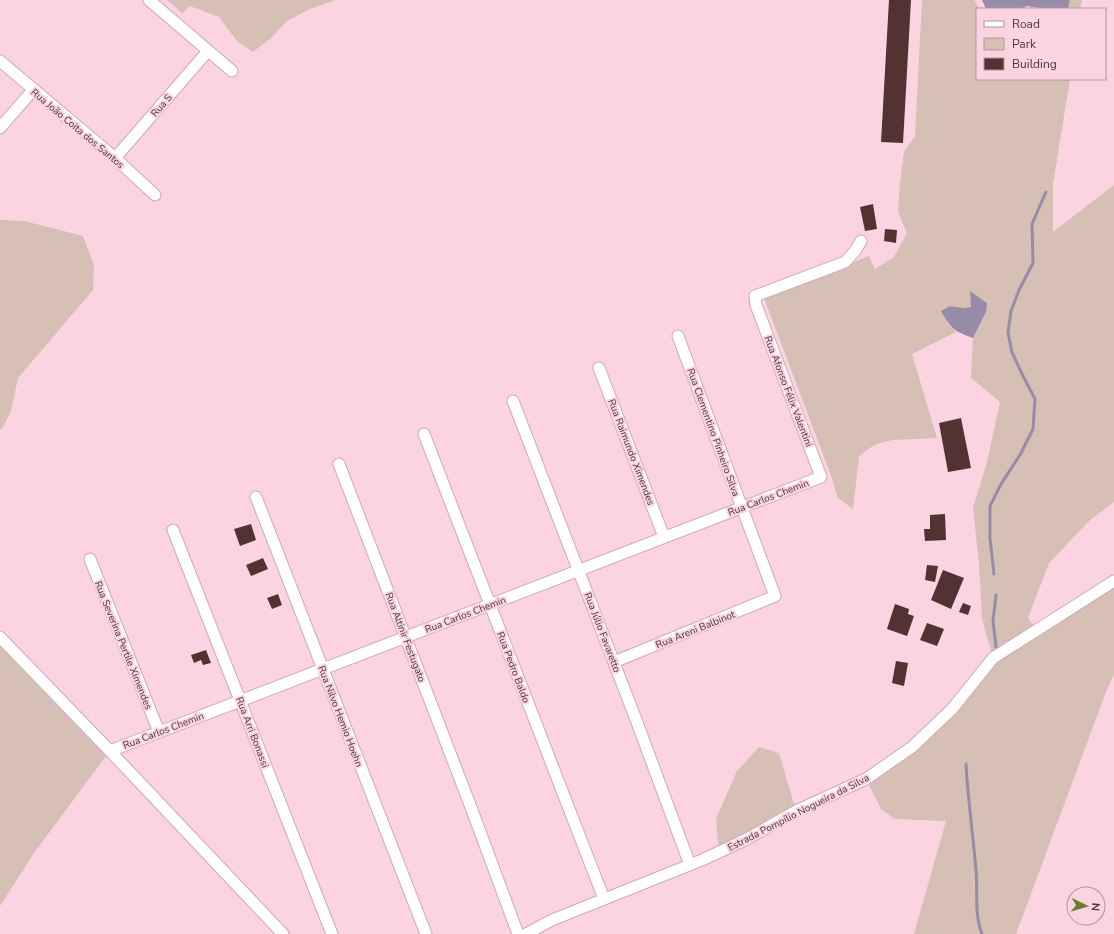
<svg xmlns="http://www.w3.org/2000/svg" width="1114" height="934" viewBox="0 0 1114 934" font-family="'Nunito Sans',sans-serif">
<rect width="100%" height="100%" fill="#fbd3e1"/>
<!-- green -->
<path fill="#d6bfb5" d="M167,0H336L310,9L287,21L271,38L253,52L237,41L219,17L190,6L182,13Z
M922,0H974L980,9H977V79H1070L1053,184V232L1114,185V502L1089,521L1049,563L1028,618L1037,630L1114,581V674L1106,692L1016,934H914L946,821L895,819L881,809L866,779L912,747L993,658L982,619L979,563L973,508L987,462L1000,402L971,378L973,338L986,312L971,307L963,308L950,306L947,323L956,332L912,354L937,438L892,440L874,445L859,456L853,509L838,498L830,473L764,298L869,256L875,269L894,257L907,233L898,212L900,183L904,152L915,136Z
M1070,0H1082L1080,9H1068Z
M0,220L24,221L83,236L94,266L93,290L18,378L11,411L2,429H0Z
M0,646L106,756L34,853L0,906Z
M759,747L779,753L796,811L719,852L716,819L737,771Z"/>
<!-- water -->
<path fill="#978ca7" d="M982,0H1070L1068,9H1045L1027,6L1021,9H986Z
M970,291L987,303L986,312L973,338C954,331 951,329 941,311L950,306L963,308L971,307Z"/>
<g fill="none" stroke-linecap="round" stroke-linejoin="round">
<!-- stream -->
<path stroke="#978ca7" stroke-width="3" d="M994,574L990,538V506L1001,484L1020,455L1033,429L1035,399L1021,372L1012,352L1008,333L1011,311L1019,290L1033,263L1032,224L1046,192
M996,595L993,621L996,647
M966,764C968,800 973,835 976,870C978,891 974,914 982,934"/>
</g>
<!-- building -->
<path fill="#533232" d="M889,0H911L903,143L881,142Z
M873,204L877,229L865,231L860,207Z
M885,229L897,230L896,243L884,241Z
M961,418L971,468L948,472L939,423Z
M945,514L946,540L925,541L924,529H930V515Z
M251,524L256,540L240,546L234,529Z
M263,558L268,569L251,576L246,565Z
M927,565L938,566L935,582L925,580Z
M943,570L964,578L951,609L931,600Z
M278,594L282,605L272,609L267,598Z
M963,603L971,606L968,615L959,612Z
M895,604L909,609L908,614L914,616L907,636L887,629Z
M927,623L944,629L937,646L920,640Z
M206,650L211,663L203,665L201,660L194,663L191,655Z
M896,661L908,663L904,686L892,683Z"/>
<g fill="none" stroke-linecap="round" stroke-linejoin="round">
<!-- minor casing -->
<g stroke="#cea8b5" stroke-width="13">
<path id="minor" d="M149,0L232,71
M0,61L115,158L155,195
M0,128L33,90
M115,158L208,51
M599,368L664,537
M513,401L635,717L690,865
M424,434L604,899
M339,464L472,810L518,934
M256,497L426,934
M173,530L332,934
M90,559L159,732
M0,637L110,751L283,934
M614,662L775,596L678,336
M110,751L821,477L756,305L755,296L845,262L855,251L861,241
M526,934L552,920L702,860L747,839L796,811L866,779L912,747L952,709L993,658L1114,581"/>
</g>
<!-- minor -->
<use href="#minor" stroke="#fff" stroke-width="11"/>
</g>
<g text-anchor="middle" stroke-width="4" stroke-linejoin="round" paint-order="stroke">
<!-- street labels -->
<g font-size="10" fill="#46373c" stroke="#fbd3e1">
<text transform="translate(161 105) rotate(-49)" y="4">Rua S</text>
<text transform="translate(78 128) rotate(40)" y="4">Rua João Coita dos Santos</text>
<text transform="translate(789 391) rotate(69)" y="4">Rua Afonso Félix Valentini</text>
<text transform="translate(714 432) rotate(70)" y="4">Rua Clementino Pinheiro Silva</text>
<text transform="translate(632 452) rotate(69)" y="4">Rua Raimundo Ximendes</text>
<text transform="translate(768 497) rotate(-21)" y="4">Rua Carlos Chemin</text>
<text transform="translate(465 614) rotate(-21)" y="4">Rua Carlos Chemin</text>
<text transform="translate(695 629) rotate(-22)" y="4">Rua Areni Balbinot</text>
<text transform="translate(603 632) rotate(69)" y="4">Rua Júlio Favaretto</text>
<text transform="translate(406 637) rotate(69)" y="4">Rua Altinir Festugato</text>
<text transform="translate(124 645) rotate(68)" y="4">Rua Severina Pertile Ximendes</text>
<text transform="translate(514 667) rotate(69)" y="4">Rua Pedro Baldo</text>
<text transform="translate(341 716) rotate(69)" y="4">Rua Nilvo Hemio Hoehn</text>
<text transform="translate(163 730) rotate(-21)" y="4">Rua Carlos Chemin</text>
<text transform="translate(253 732) rotate(69)" y="4">Rua Arri Bonassi</text>
<text transform="translate(798 812) rotate(-27)" y="4">Estrada Pompílio Nogueira da Silva</text>
</g>
</g>
<!-- legend -->
<rect x="976" y="8" width="130" height="72" fill="#fbd3e1" stroke="#b3959f"/>
<rect x="984" y="21" width="20" height="6" fill="#ffffff" stroke="#b3959f"/>
<text x="1012" y="28" font-size="12" fill="#46373c">Road</text>
<rect x="984" y="38" width="20" height="12" fill="#d6bfb5" stroke="#b3959f"/>
<text x="1012" y="48" font-size="12" fill="#46373c">Park</text>
<rect x="984" y="58" width="20" height="12" fill="#533232" stroke="#b3959f"/>
<text x="1012" y="68" font-size="12" fill="#46373c">Building</text>
<!-- north arrow -->
<g transform="translate(1086 906) rotate(95)"><circle r="19" fill="#fbd3e1" stroke="#b3959f"/>
<path d="M0-3L7 15L0 10L-7 15Z" fill="#6a7e2f"/>
<text y="-6" font-size="11" font-weight="bold" text-anchor="middle" fill="#46373c">N</text>
</g>
</svg>
